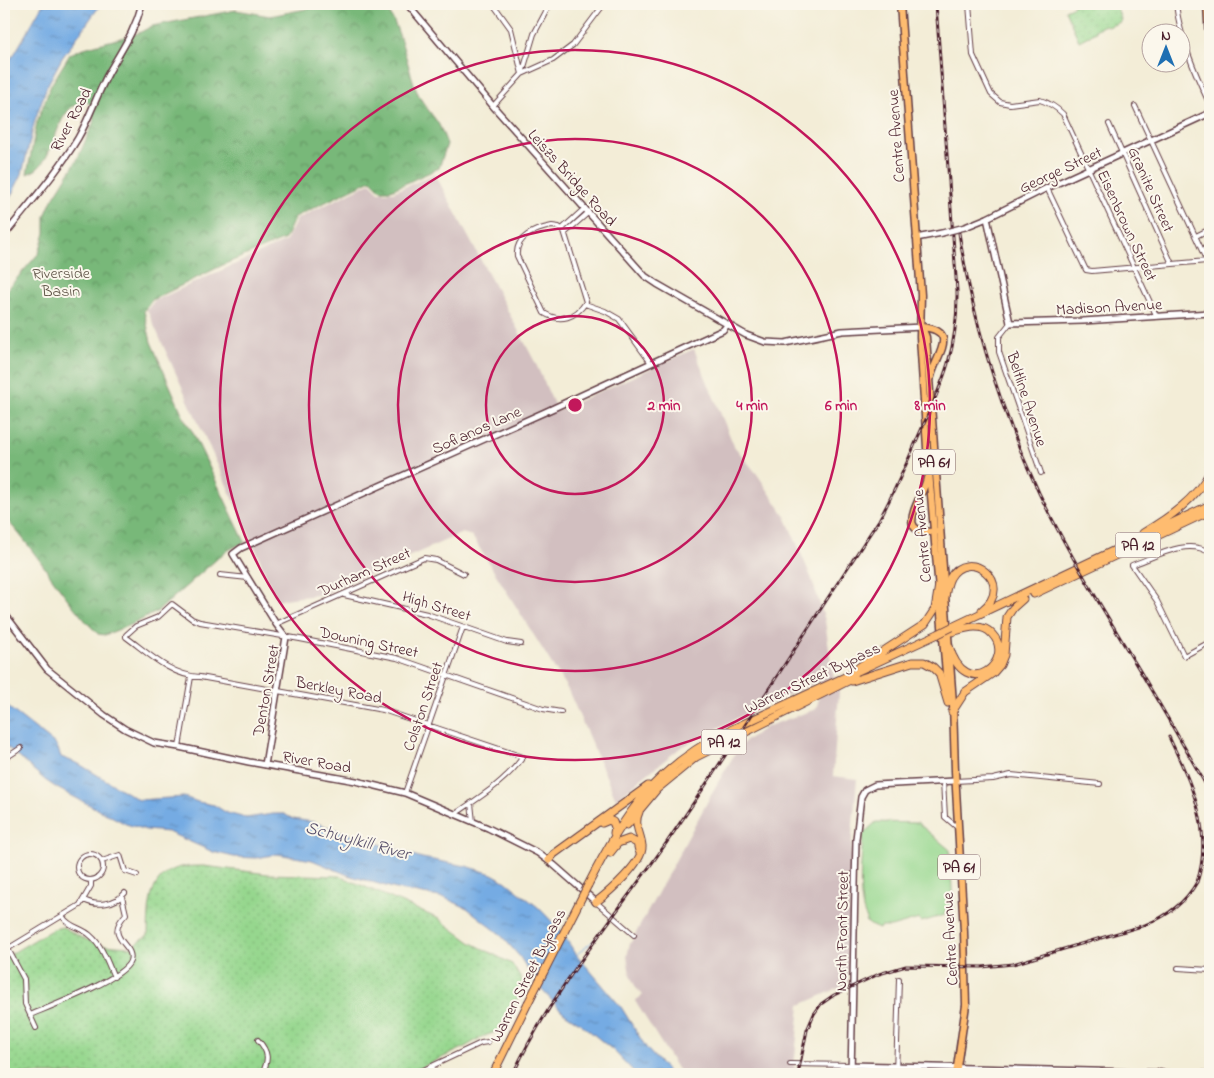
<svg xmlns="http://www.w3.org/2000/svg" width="1214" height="1078" viewBox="0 0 1214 1078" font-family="'Indie Flower',sans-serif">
<defs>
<pattern id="green-dots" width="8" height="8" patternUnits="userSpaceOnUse" patternTransform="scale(1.25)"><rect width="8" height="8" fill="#96d78e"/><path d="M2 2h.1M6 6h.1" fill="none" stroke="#83b87b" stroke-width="1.8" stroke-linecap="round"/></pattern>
<pattern id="forest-crowns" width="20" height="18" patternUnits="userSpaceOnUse" patternTransform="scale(1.25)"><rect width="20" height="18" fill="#78b879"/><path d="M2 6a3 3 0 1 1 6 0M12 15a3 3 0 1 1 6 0" fill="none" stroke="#649563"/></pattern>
<pattern id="water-ripples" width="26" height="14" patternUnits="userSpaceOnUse" patternTransform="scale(1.25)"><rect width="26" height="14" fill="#75abe3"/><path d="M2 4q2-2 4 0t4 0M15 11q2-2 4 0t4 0" fill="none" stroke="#628bb8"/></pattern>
</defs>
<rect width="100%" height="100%" fill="#fbf7ec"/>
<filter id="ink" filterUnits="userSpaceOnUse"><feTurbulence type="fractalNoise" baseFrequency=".02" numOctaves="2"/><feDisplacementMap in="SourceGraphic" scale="10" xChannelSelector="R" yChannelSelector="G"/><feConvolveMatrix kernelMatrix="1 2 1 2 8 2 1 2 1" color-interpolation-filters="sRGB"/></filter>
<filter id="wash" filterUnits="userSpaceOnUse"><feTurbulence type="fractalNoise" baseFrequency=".0096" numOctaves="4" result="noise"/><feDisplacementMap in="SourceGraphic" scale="20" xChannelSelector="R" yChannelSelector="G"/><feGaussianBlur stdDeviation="1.12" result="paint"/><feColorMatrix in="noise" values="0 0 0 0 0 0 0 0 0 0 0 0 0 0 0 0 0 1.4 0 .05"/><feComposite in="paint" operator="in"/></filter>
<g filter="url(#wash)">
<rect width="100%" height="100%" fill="#f3edd7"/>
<!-- industrial -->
<path fill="#d2bfc0" d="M435,174L535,362L557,411L694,349L734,446L757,474L785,516L811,577L825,620L832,671L839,692L833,776L857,779L852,836L848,984L800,1005L794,1067L796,1068V1074H682L679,1070H678L635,1001L643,995L636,988L630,975L627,956L630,944L717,784L734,755L744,742L766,727L816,709L819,699V681L743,715L680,748L616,799L568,690L472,536L462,533L325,594L276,600L255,547L147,310L154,301L286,241L297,219L370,183L379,192H393Z"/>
<!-- green -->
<path fill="url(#green-dots)" stroke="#707b5c" d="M1073,4H1115L1121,19L1120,22L1108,27L1105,25L1095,30L1096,32L1079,41L1065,10L1074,6Z
M204,866L268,874L340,876L439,919L470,942L512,964L524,984L503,1029L482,1037L463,1048L407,1074H4V958L53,929L63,927L82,938L101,945L131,947L148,935C149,908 147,875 181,867C188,866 197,866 204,866Z"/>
<!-- forest -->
<path fill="url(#forest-crowns)" stroke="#616c52" d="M353,4H382C399,17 408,72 418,94C423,104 431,113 438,123C442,130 444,137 447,144L439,168L391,190H381L371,180L295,217L285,239L225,264L152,300L144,311L151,342L184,418L192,431L245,542L226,551L158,611L137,622L105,635L98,634C62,599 39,553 4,517V293L39,253L45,233V216L52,200L77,160L94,121L90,104L86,101C55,105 58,150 38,168C35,171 31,172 27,174L37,122L51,85L70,54L84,48L139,33L152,26L236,10L270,16L311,8Z"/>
<!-- pitch -->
<path fill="#96d78e" stroke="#707b5c" d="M876,822L918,823L950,850L953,909L945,912V915L921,922L919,919L891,927H880L879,929L872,926L865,921L867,919C856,902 862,856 863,834Z"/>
<!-- water -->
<path fill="url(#water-ripples)" stroke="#606587" d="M43,4H101L62,58L47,86L35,120L22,174L4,210V71L6,64L15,53Z
M4,704L54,743L57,746L61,757L79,764L139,800L184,797L198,802L214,805L227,813L246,818L273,814H284L293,819L313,822L422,858L466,866L492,874L505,881L539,908L560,930L576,954L621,1007L647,1049L670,1074H636L614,1051L581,1024L563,1012L539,987L520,957L500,934L467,908L445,898L396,889L348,875L312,860L277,854L257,858L234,857L213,852L168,832L146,830L126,824L57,788L45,780L4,744Z"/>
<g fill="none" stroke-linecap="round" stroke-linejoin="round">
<!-- stream -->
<path stroke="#75abe3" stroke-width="1" d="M577,954L596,939"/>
</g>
</g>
<g filter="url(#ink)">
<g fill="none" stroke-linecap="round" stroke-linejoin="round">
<!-- minor casing -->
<g stroke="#633e45" stroke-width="6">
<path id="minor" d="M493,4L511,29L522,74L553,60L573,45L604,4
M969,4L973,55L991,94L1000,102L1010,104L1040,100C1050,103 1056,107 1063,114L1156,315
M1176,4C1180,39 1195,73 1210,105
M493,106L522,74L534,34L550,4
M1135,106L1210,268
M1109,124L1172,264
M1047,188L1086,270L1092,271L1207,261
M552,226L559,227L564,231L586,302C576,318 560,323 544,313L517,256C515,237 535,229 552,226Z
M562,229L585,208
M565,233L589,212
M1196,236L1210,229
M585,304L605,311L619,319L651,363
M1010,323L999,337V352L1041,473
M1210,553C1188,537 1155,557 1132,565L1157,601L1184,656L1210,642
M220,575L248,578
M344,595L427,614L507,642L521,644
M276,624L424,558L436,560L464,574
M179,747L191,677
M4,759L21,748
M943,781L945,817L958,828
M955,781L993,779L1011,775L1100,784
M405,793L463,627
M471,803L473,822
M455,814C480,797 505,782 523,757L383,710L200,677C171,676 148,653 126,637V635L136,626L158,617L172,604L192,619L200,622L300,639L397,658L543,709L561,712
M77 867a13 13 0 1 1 26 0a13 13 0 1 1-26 0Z
M102,861L120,855L125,871L137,875
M84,900C97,907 116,904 125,893
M596,902L634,935
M63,917C70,928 82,927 91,936C102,945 108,964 114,977
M8,949L24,979L25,1004L36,1028
M4,951L80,905L91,886V880
M1178,968L1210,970
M30,1015C49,1007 124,979 130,961C136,944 102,939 126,914L122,897
M258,1040C269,1052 269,1060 262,1074
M790,1064L851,1065
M432,1066L435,1074
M415,1074L481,1043L488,1042
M896,1074L899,979"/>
</g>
<!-- tertiary casing -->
<g stroke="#633e45" stroke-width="8">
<path id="tertiary" d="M407,4L493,106L645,276L657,284L746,335L765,342L785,343L842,331L922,327
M987,218L1010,323L1083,321L1210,313
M965,227L987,218L1047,188L1210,113
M4,236C29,204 57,173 78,138C90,117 97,94 109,72C122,49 135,31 142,4
M916,238L942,233
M4,613L47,669L104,715L125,729L154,743L179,747L249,762L356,781L405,793L488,828L538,853L554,865L596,902
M265,765L286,637L276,624L233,554L241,548L545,412L723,330L728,324
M851,1065L1210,1074
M851,1074L856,839L861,797L865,790L875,785L955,781"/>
</g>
<!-- primary casing -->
<g stroke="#633e45" stroke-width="9">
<path id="primary" d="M900,4L921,295L920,337L927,448L948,697
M1207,4L1210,59
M922,327L926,337L953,703L955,771L964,932L966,1005L956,1074
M922,327C961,331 935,356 931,377
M927,478C923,499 890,537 938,531"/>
</g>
<!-- motorway casing -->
<g stroke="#633e45" stroke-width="9">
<path id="motorway" d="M1143,533C1170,517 1195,500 1210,472
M1034,594L1210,511
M945,597C946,591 947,584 950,578C967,546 1017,583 982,610
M952,627L1210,505
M949,646C966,704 1017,660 992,634C988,629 981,627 975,627C967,627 959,630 952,632
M859,667L925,624L935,609L939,585
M852,681L912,662H924L933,667L939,673L948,703
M952,712L965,692L993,673L1000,665L1004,655L1007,617L1013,608L1023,599
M602,823L609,820L613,822L615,827L614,833
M627,825L657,789L696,757L854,678
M610,853L618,843L629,839L637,843L639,851
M549,860L554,854L648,786
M588,885C625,813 655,767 730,730L938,634
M596,902C608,893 644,862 642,846C641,833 633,825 639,812
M493,1074L528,1003"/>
</g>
<!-- minor -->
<use href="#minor" stroke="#fff" stroke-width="4"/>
<!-- tertiary -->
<use href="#tertiary" stroke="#fff" stroke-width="5"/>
<!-- primary -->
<use href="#primary" stroke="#febc70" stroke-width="6"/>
<!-- motorway -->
<use href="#motorway" stroke="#febc70" stroke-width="7"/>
<!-- rail casing -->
<g stroke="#4a1f2b" stroke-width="3">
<path id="rail" d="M959,233C973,322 1001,411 1039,493C1067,551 1101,606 1134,661C1160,704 1185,748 1210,792
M513,1074C553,989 614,918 667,842C740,736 808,627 879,520C894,493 906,465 918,437C942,384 958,352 957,291L936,4
M798,1074L807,1030L814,1014L821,1004L834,995L879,974L906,966L982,967L1013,964L1145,925C1168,916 1185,903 1197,882C1214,831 1191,783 1169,737"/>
</g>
<!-- rail -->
<use href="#rail" stroke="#fbf7ec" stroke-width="1" stroke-dasharray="4" stroke-linecap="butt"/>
<!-- tertiary-bridge casing -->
<g stroke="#633e45" stroke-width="8" stroke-linecap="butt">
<path id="tertiary-bridge" d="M942,233L965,227"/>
</g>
<!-- motorway-bridge casing -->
<g stroke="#633e45" stroke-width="9" stroke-linecap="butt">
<path id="motorway-bridge" d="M938,634L952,627
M528,1003L588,885"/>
</g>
<!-- tertiary-bridge -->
<use href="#tertiary-bridge" stroke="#fff" stroke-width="5"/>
<!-- motorway-bridge -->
<use href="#motorway-bridge" stroke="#febc70" stroke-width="7"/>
</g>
</g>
<!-- distance rings -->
<g fill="none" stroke="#c2185b" stroke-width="2.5">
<circle cx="575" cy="405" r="89"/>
<circle cx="575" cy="405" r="177"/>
<circle cx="575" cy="405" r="266"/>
<circle cx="575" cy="405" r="355"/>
</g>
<g text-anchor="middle" stroke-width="4" stroke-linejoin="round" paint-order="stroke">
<!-- shield labels -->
<g fill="#fbf7ec" stroke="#7f6065" stroke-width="1">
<rect x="913" y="449.5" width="42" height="25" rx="4"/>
<rect x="1115.5" y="532.5" width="45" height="25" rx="4"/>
<rect x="701.5" y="729.5" width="45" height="25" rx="4"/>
<rect x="938" y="854.5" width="42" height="25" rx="4"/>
</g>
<g font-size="15" font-weight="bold" fill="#4a1f2b">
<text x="934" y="467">PA 61</text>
<text x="1138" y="550">PA 12</text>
<text x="724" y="747">PA 12</text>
<text x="959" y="872">PA 61</text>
</g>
<!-- street labels -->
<g font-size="16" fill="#4a1f2b" stroke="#fbf7ec">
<text transform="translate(70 119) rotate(-62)" y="6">River Road</text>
<text transform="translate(895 136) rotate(-94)" y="6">Centre Avenue</text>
<text transform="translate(1060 169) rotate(-25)" y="6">George Street</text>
<text transform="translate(573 177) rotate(48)" y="6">Leiszs Bridge Road</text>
<text transform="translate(1152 189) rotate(66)" y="6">Granite Street</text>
<text transform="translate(1128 225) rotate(65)" y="6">Eisenbrown Street</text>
<text transform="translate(1109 306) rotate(-3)" y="6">Madison Avenue</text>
<text transform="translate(1028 399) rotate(72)" y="6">Beltline Avenue</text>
<text transform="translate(476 429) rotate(-24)" y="6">Sofianos Lane</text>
<text transform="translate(921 536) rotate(-95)" y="6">Centre Avenue</text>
<text transform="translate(364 571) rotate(-24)" y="6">Durham Street</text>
<text transform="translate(437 605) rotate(17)" y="6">High Street</text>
<text transform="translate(369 641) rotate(12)" y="6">Downing Street</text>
<text transform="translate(812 677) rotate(-25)" y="6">Warren Street Bypass</text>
<text transform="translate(339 689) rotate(11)" y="6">Berkley Road</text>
<text transform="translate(265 690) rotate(-80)" y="6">Denton Street</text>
<text transform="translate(422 706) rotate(-71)" y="6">Colston Street</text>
<text transform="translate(317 761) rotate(10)" y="6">River Road</text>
<text transform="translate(841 931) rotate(-89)" y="6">North Front Street</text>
<text transform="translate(949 939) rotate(-93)" y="6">Centre Avenue</text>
<text transform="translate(527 975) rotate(-63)" y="6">Warren Street Bypass</text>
</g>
<!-- park labels -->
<g font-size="16" fill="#615649" stroke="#fbf7ec">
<text x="61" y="278">Riverside<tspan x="61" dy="18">Basin</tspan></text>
</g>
<!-- water labels -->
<g font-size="18" font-style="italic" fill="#59506b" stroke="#fbf7ec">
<text transform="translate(358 840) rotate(15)" y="6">Schuylkill River</text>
</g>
</g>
<circle cx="575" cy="405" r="8" fill="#c2185b" stroke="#fbf7ec" stroke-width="2.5"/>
<g font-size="15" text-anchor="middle" font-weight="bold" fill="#c2185b" stroke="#fbf7ec" stroke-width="4" stroke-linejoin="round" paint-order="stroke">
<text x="664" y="410">2 min</text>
<text x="752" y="410">4 min</text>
<text x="841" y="410">6 min</text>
<text x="930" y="410">8 min</text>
</g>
<!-- margin -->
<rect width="1214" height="1078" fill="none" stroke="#fbf7ec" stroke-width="20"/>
<!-- north arrow -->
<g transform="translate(1166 48)"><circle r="24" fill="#fbf7ec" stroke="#b4a19f"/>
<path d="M0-4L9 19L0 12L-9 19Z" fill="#1f6fb2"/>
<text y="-8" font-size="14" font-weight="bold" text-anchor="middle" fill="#4a1f2b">N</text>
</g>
</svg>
